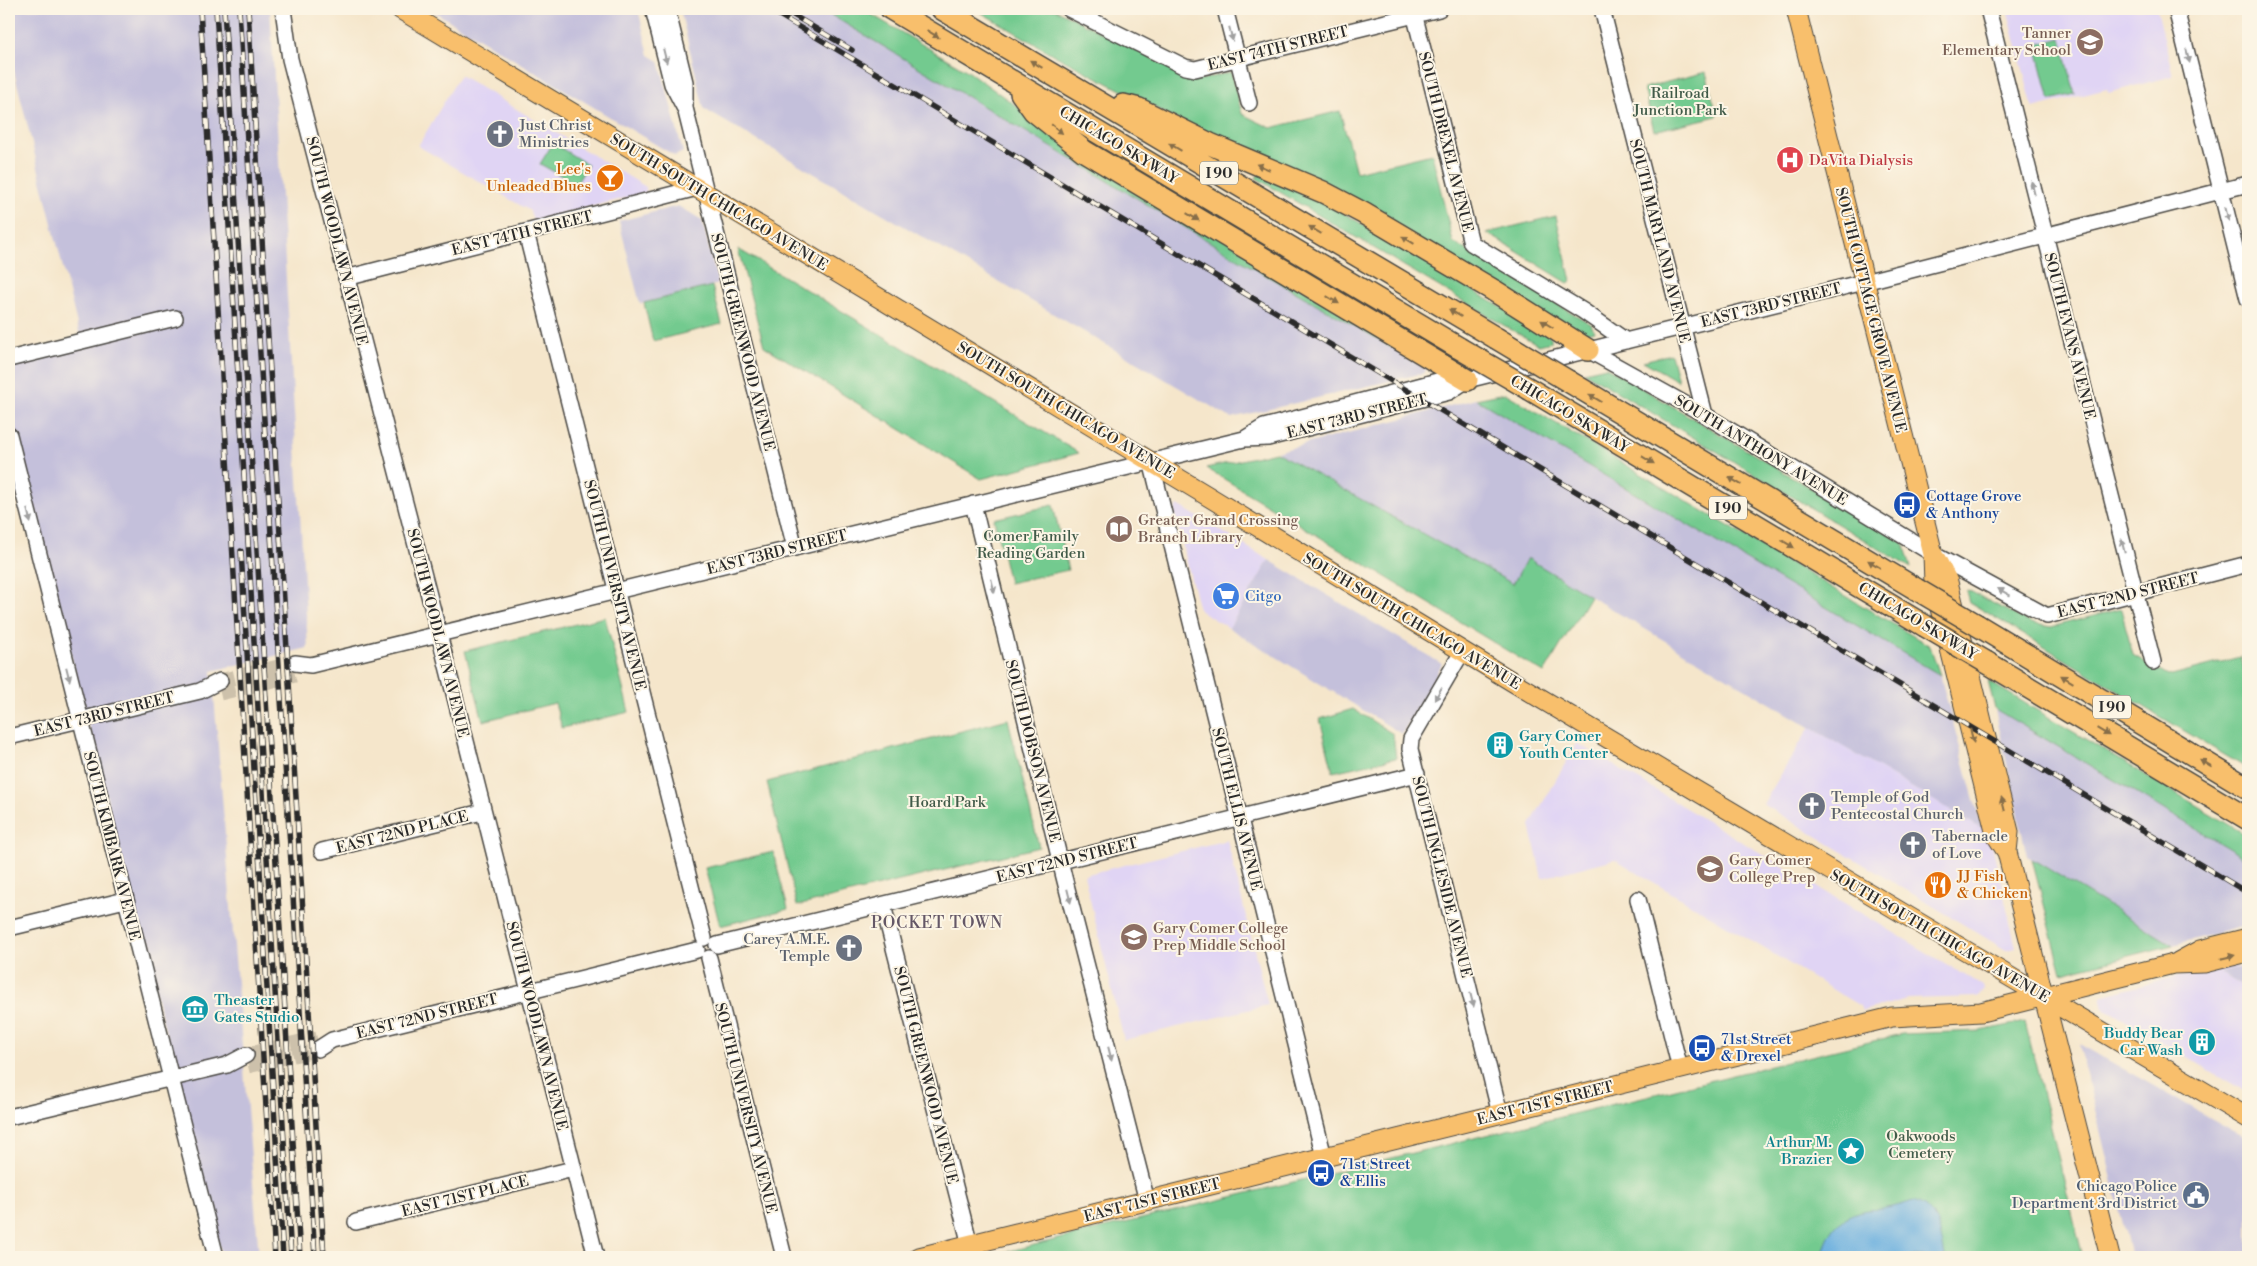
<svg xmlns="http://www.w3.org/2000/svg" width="2257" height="1266" viewBox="0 0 2257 1266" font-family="'Libre Bodoni',serif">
<rect width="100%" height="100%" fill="#fcf5e5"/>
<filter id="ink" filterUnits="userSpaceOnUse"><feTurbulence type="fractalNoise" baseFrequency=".02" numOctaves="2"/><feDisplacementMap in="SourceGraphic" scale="10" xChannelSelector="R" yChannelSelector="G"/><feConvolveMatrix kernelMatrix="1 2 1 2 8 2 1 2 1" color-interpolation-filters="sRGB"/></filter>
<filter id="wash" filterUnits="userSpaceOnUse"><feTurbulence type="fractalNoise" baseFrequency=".0096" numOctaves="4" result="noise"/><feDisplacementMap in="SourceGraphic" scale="20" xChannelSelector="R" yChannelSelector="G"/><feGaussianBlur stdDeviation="1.12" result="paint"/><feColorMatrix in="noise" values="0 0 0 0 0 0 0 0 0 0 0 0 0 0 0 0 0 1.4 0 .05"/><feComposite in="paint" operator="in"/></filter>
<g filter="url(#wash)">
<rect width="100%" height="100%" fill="#f5e6cb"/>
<!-- built -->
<path fill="#e0d4f4" d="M2007,9H2157L2173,76L2108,93L2107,89L2033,108Z
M460,75L646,187V193L533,221L530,211L418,146Z
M1178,505L1269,560L1229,628L1199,610L1174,511Z
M1810,727L1982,829L1978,810L1985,814L2016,948L2006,950L1763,804Z
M1577,743L1983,986L1984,990L1977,997L1908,999L1862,1011L1860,1006L1615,859L1542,878L1530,825Z
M1227,840L1268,1005L1124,1040L1084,875Z
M2229,963L2238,968L2220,973L2248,989V1093L2104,1008L2101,996Z"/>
<!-- industrial -->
<path fill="#c4c0db" d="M9,9H270L308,648L212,671L259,1257H222L9,408V366L83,348L9,51Z
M430,9H638L649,55L659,61L683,152L675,156Z
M680,9H821L1260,272L1427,367L1424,373L1231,418L704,109Z
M678,206L702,220L718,284L640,304L619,221Z
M1476,399L1940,675L1982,829L1527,559L1513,585L1276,452Z
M1269,560L1442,664L1402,734L1229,628Z
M1995,709L2248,860V925L2173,945L2027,856Z
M2248,965V989L2220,973L2238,968Z
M2079,1044L2248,1139V1257H2131Z"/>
<!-- green -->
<path fill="#73ca8f" stroke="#4f7a5d" d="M821,9H862L969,72L1036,120L1427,367L1260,272Z
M975,9H1055L1196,81L1231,72L1242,114L1271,128L1340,111L1356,172L1432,154L1453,242L1591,324L1594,331L1578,335L1201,132L1054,55Z
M2061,38L2075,94L2050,100L2036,45Z
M1706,72L1717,116L1654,131L1644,88Z
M553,143L588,165L576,184L540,164Z
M1261,171L1305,190L1551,337V342L1539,345L1510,329L1256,178Z
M1556,216L1571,281L1568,283L1487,233Z
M738,249L1079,453L981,479L764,346Z
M712,286L722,324L653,341L644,303Z
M1671,354L1678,381L1643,361Z
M1606,367L1904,543L1911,568L1584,372Z
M1505,393L1930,646L1940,675L1476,399Z
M1276,452L1513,584L1527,558L1590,596L1544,673L1206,468Z
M1053,505L1068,570L1009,583L994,519Z
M1968,590L2030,623L2051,627L2121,609L2133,655L2168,676L2241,657L2248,685V769L1969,602L1966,591Z
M605,617L629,712L562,728L555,703L483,721L465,651Z
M1988,681L2248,836V860L1995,709Z
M1353,709L1393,734L1396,758L1333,772L1320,719Z
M1008,719L1039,847L797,906L767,782Z
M773,852L788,909L720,926L705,868Z
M2032,859L2173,945L2062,973Z
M2025,1022L2083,1257H985L1902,1034L1980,1031Z"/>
<!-- water -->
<path fill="#69afdf" stroke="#4a6d85" d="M1913,1201C1938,1207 1941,1236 1945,1257H1822C1828,1232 1840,1214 1867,1210C1873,1209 1880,1210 1886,1208C1895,1207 1904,1204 1913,1201Z"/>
</g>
<g filter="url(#ink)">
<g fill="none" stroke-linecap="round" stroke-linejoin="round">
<!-- minor-tunnel -->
<path stroke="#cdc1ab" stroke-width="15" stroke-dasharray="15 8" stroke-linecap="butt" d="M220,681L295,663
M220,693L295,675
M246,1055L317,1038
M248,1066L318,1049"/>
<!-- minor casing -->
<g stroke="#494743" stroke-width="18">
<path id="minor" d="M283,9L290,59L439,634L596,1257
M653,9L672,84L684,107
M667,9L685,82V108L795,548
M1069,9L1185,67L1195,69L1439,9
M1225,9L1249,103
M1413,9L1471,243L1583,311L1626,341
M1602,9L1705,415
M1988,9L2153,662
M2176,9L2248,299
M526,232L704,938
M346,278L697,188
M1588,350L1705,415L1933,554L2047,616L2248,564
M9,359L175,318
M9,435L216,1257
M1246,438L1264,427L1445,379L1467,380L1864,282L2248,184
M1151,461L1324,1157
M973,504L1064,877L1147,1201
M1462,652L1411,739L1410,749L1500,1114
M295,663L311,665L1244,439L1268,438L1449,392L1467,380
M9,737L200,691L220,681
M322,851L482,812
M1638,899L1680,1069
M883,905L970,1245
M9,928L125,900
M717,945L1417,774
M709,958L784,1257
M318,1049L332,1040L697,950
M9,1117L227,1065L246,1055
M356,1222L573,1169"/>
</g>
<!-- major casing -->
<g stroke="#494743" stroke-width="21">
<path id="major" d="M400,9L1206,495L1513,682L2248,1118
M1796,9L1933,554L1934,584L1996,835L2007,852L2110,1257
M1936,559L1948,582L2009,832L2007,852
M2178,962L2200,950L2248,938
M919,1257L1892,1017L1981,1012L2173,964L2204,963L2248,952"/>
</g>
<!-- highway casing -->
<g stroke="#494743" stroke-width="24">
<path id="highway" d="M891,9L1459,348
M942,9L1496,338
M1021,93L1034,111L1084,151L1467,380
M1123,105L1139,109L1210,144L1323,192L1363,213L1493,290L1588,350
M1568,381L1916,589
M1531,390L1925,626
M1977,625L2248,788
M1986,662L2248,819"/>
</g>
<!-- minor -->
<use href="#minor" stroke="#fff" stroke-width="15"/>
<!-- major -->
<use href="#major" stroke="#f8bf6c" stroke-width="19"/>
<!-- highway -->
<use href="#highway" stroke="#f8bf6c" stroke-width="21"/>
<!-- rail casing -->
<g stroke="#2b2b2b" stroke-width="5.5">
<path id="rail" d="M200,9L275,1257
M216,9L291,1257
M224,9L300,1257
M239,9L315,1257
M248,9L324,1257
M769,9L2248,893
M783,9L852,50
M241,551L283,1257"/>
</g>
<!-- rail -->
<use href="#rail" stroke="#fcf5e5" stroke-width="4" stroke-dasharray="11" stroke-linecap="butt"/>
<!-- highway-bridge casing -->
<g stroke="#494743" stroke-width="24" stroke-linecap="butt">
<path id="highway-bridge" d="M1496,338L1568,381
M1459,348L1531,390
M1916,589L1977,625
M1925,626L1986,662"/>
</g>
<!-- highway-bridge -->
<use href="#highway-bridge" stroke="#f8bf6c" stroke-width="21"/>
</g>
<!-- one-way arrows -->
<defs><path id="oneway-solid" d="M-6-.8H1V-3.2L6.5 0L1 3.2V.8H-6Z" transform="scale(1.25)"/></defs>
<g fill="#876e48">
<use href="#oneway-solid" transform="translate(933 34) rotate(31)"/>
<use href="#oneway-solid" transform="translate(1036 64) rotate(-149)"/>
<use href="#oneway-solid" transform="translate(1057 129) rotate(39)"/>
<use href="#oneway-solid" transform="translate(1175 147) rotate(-149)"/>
<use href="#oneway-solid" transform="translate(1263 167) rotate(-157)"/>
<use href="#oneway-solid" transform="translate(1193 217) rotate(31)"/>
<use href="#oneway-solid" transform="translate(1315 230) rotate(-149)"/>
<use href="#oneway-solid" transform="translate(1408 240) rotate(-149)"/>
<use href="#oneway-solid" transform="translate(1333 300) rotate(31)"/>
<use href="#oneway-solid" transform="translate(1455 313) rotate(-149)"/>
<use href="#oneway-solid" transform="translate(1547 324) rotate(-148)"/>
<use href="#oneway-solid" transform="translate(1595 398) rotate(-149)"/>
<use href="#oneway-solid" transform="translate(1648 460) rotate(31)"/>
<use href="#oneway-solid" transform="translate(1735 481) rotate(-149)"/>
<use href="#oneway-solid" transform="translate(1788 544) rotate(31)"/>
<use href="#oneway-solid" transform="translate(1874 564) rotate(-149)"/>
<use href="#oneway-solid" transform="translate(2067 679) rotate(-149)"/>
<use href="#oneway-solid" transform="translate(2103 732) rotate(31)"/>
<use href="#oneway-solid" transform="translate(1972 736) rotate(76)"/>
<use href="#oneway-solid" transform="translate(2206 763) rotate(-149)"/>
<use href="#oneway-solid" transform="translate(2003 804) rotate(-104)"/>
<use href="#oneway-solid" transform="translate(2228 957) rotate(-14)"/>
</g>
<g fill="#a0a0a0">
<use href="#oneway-solid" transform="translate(1231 34) rotate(76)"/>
<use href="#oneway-solid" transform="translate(665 56) rotate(76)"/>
<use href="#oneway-solid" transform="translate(2188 56) rotate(76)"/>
<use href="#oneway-solid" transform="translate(2033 188) rotate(-104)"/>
<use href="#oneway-solid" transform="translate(2227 214) rotate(76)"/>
<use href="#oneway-solid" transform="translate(29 516) rotate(76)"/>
<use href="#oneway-solid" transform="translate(2123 546) rotate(-104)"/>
<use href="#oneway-solid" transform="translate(993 586) rotate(76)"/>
<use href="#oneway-solid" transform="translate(2004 592) rotate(-151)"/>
<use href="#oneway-solid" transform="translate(68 674) rotate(76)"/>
<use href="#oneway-solid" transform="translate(1438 694) rotate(120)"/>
<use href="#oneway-solid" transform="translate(1069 896) rotate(76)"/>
<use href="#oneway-solid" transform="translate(1472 1000) rotate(76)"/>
<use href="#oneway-solid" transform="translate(1110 1054) rotate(76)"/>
</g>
</g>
<!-- icons -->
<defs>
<g id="school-disc" transform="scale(1.4375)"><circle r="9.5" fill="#8d6e63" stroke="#fcf5e5"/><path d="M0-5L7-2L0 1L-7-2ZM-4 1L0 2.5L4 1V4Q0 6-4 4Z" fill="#fff"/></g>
<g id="church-disc" transform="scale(1.4375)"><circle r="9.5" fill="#6b7280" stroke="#fcf5e5"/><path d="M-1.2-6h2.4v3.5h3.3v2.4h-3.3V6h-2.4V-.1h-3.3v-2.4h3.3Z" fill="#fff"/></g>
<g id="hospital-disc" transform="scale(1.4375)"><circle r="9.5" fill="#e0444e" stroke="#fcf5e5"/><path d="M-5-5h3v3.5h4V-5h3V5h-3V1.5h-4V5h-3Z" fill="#fff"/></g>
<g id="bar-disc" transform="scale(1.4375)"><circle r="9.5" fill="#e8710a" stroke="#fcf5e5"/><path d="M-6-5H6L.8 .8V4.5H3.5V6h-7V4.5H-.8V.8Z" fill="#fff"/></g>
<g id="bus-disc" transform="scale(1.4375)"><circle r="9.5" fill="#1a4fb4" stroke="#fcf5e5"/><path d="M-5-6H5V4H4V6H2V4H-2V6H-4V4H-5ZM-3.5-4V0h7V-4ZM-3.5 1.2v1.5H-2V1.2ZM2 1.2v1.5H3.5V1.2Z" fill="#fff"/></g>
<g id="library-disc" transform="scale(1.4375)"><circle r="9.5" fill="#8d6e63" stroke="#fcf5e5"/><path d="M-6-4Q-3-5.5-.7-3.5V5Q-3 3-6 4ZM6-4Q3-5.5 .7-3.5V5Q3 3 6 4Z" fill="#fff"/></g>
<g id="supermarket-disc" transform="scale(1.4375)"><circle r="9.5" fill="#3f7fe0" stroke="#fcf5e5"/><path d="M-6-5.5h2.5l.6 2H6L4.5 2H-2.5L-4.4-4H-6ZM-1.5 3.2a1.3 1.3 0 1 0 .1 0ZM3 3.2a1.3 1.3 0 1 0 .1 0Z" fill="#fff"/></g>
<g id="building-disc" transform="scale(1.4375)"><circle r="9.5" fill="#0f9aa8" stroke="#fcf5e5"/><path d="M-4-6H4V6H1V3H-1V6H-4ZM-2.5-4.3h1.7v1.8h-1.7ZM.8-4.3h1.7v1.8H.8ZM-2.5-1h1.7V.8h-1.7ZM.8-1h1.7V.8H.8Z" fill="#fff"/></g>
<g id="restaurant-disc" transform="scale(1.4375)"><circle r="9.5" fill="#e8710a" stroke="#fcf5e5"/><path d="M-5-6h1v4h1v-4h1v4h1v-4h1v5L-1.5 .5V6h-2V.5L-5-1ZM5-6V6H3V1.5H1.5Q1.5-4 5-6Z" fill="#fff"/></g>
<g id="museum-disc" transform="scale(1.4375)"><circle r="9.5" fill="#0f9aa8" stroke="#fcf5e5"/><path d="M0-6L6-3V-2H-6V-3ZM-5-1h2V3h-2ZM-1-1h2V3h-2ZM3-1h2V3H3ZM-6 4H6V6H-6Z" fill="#fff"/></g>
<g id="sight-disc" transform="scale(1.4375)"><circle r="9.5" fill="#0f9aa8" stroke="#fcf5e5"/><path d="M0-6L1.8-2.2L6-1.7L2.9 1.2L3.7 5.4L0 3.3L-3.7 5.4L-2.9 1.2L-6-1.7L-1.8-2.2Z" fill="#fff"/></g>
<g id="civic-disc" transform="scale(1.4375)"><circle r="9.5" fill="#5c6f8a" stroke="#fcf5e5"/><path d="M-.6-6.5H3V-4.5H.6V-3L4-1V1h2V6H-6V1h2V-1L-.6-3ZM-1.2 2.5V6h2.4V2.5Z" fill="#fff"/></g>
</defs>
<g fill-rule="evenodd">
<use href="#school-disc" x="2090" y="42"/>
<use href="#church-disc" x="500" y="134"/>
<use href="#hospital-disc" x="1790" y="160"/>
<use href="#bar-disc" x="610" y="178"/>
<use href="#bus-disc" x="1907" y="505"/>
<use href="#library-disc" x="1119" y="529"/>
<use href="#supermarket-disc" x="1226" y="596"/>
<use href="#building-disc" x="1500" y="745"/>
<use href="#church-disc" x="1812" y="806"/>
<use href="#church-disc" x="1913" y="845"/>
<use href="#school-disc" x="1710" y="869"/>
<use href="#restaurant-disc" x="1938" y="885"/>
<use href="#school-disc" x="1134" y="937"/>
<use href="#church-disc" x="849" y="948"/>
<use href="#museum-disc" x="195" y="1009"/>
<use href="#building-disc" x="2202" y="1042"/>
<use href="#bus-disc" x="1702" y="1048"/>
<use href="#sight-disc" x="1851" y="1151"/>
<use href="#bus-disc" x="1321" y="1173"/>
<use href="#civic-disc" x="2196" y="1195"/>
</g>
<g text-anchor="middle" stroke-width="4" stroke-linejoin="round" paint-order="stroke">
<!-- shield labels -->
<g fill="#fcf5e5" stroke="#6a6863" stroke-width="1">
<rect x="1200" y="161.5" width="38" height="23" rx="4"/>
<rect x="1709" y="496.5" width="38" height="23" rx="4"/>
<rect x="2093" y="695.5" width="38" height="23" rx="4"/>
</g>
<g font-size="14" font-weight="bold" fill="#2b2b2b">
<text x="1219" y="178">I 90</text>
<text x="1728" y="513">I 90</text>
<text x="2112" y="712">I 90</text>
</g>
<!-- education labels -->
<g font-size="15" fill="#785e54" stroke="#fcf5e5" text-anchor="start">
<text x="2071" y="38" text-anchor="end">Tanner<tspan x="2071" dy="17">Elementary School</tspan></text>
<text x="1138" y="525">Greater Grand Crossing<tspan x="1138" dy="17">Branch Library</tspan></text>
<text x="1729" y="865">Gary Comer<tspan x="1729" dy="17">College Prep</tspan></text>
<text x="1153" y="933">Gary Comer College<tspan x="1153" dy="17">Prep Middle School</tspan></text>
</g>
<!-- street labels -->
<g font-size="15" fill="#2b2b2b" stroke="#fcf5e5">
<text transform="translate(1278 48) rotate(-14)" y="5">EAST 74TH STREET</text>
<text transform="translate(1446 142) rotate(76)" y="5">SOUTH DREXEL AVENUE</text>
<text transform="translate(1119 145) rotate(31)" y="5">CHICAGO SKYWAY</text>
<text transform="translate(719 202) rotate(31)" y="5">SOUTH SOUTH CHICAGO AVENUE</text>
<text transform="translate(522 233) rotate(-14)" y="5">EAST 74TH STREET</text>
<text transform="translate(337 241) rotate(76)" y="5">SOUTH WOODLAWN AVENUE</text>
<text transform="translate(1660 241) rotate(76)" y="5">SOUTH MARYLAND AVENUE</text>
<text transform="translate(1771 305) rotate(-14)" y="5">EAST 73RD STREET</text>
<text transform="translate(1871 310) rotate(76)" y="5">SOUTH COTTAGE GROVE AVENUE</text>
<text transform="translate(2070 336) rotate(76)" y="5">SOUTH EVANS AVENUE</text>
<text transform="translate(743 342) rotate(76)" y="5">SOUTH GREENWOOD AVENUE</text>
<text transform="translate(1066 410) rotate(31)" y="5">SOUTH SOUTH CHICAGO AVENUE</text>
<text transform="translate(1570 414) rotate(31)" y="5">CHICAGO SKYWAY</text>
<text transform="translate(1357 416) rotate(-14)" y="5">EAST 73RD STREET</text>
<text transform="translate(1761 450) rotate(31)" y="5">SOUTH ANTHONY AVENUE</text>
<text transform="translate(777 552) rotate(-14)" y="5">EAST 73RD STREET</text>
<text transform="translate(615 585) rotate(76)" y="5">SOUTH UNIVERSITY AVENUE</text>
<text transform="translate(2128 595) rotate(-14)" y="5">EAST 72ND STREET</text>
<text transform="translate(1412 621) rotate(31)" y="5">SOUTH SOUTH CHICAGO AVENUE</text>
<text transform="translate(1918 621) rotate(31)" y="5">CHICAGO SKYWAY</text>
<text transform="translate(438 633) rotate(76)" y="5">SOUTH WOODLAWN AVENUE</text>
<text transform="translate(104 714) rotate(-14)" y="5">EAST 73RD STREET</text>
<text transform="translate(1033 751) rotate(76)" y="5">SOUTH DOBSON AVENUE</text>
<text transform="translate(1237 809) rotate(76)" y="5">SOUTH ELLIS AVENUE</text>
<text transform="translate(402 832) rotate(-14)" y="5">EAST 72ND PLACE</text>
<text transform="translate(112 846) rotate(76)" y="5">SOUTH KIMBARK AVENUE</text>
<text transform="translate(1067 860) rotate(-14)" y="5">EAST 72ND STREET</text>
<text transform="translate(1442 877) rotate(76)" y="5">SOUTH INGLESIDE AVENUE</text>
<text transform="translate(1940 936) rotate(30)" y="5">SOUTH SOUTH CHICAGO AVENUE</text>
<text transform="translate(427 1016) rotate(-14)" y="5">EAST 72ND STREET</text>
<text transform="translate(537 1026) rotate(76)" y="5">SOUTH WOODLAWN AVENUE</text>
<text transform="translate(926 1075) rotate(76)" y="5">SOUTH GREENWOOD AVENUE</text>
<text transform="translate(1545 1103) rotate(-14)" y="5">EAST 71ST STREET</text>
<text transform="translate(746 1108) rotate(76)" y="5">SOUTH UNIVERSITY AVENUE</text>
<text transform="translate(465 1196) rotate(-14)" y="5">EAST 71ST PLACE</text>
<text transform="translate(1152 1200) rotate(-14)" y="5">EAST 71ST STREET</text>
</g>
<!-- park labels -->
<g font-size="15" fill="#415b49" stroke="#fcf5e5">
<text x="1680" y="98">Railroad<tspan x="1680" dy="17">Junction Park</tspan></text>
<text x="1031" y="541">Comer Family<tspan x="1031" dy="17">Reading Garden</tspan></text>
<text x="947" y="807">Hoard Park</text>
<text x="1921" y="1141">Oakwoods<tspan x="1921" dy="17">Cemetery</tspan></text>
</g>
<!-- worship labels -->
<g font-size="15" fill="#5b616d" stroke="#fcf5e5" text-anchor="start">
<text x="519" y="130">Just Christ<tspan x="519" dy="17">Ministries</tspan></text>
<text x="1831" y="802">Temple of God<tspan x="1831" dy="17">Pentecostal Church</tspan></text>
<text x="1932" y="841">Tabernacle<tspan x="1932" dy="17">of Love</tspan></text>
<text x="830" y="944" text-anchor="end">Carey A.M.E.<tspan x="830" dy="17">Temple</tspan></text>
</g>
<!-- health labels -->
<g font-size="15" fill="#be3a42" stroke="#fcf5e5" text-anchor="start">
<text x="1809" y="165">DaVita Dialysis</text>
</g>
<!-- food labels -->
<g font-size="15" fill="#c56008" stroke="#fcf5e5" text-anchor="end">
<text x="591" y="174">Lee's<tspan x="591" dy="17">Unleaded Blues</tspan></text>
<text x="1957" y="881" text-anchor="start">JJ Fish<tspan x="1957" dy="17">&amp; Chicken</tspan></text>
</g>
<!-- transit labels -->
<g font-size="15" fill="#164399" stroke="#fcf5e5" text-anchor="start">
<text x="1926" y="501">Cottage Grove<tspan x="1926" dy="17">&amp; Anthony</tspan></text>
<text x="1721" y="1044">71st Street<tspan x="1721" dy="17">&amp; Drexel</tspan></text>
<text x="1340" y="1169">71st Street<tspan x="1340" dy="17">&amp; Ellis</tspan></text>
</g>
<!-- shop labels -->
<g font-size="15" fill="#366cbe" stroke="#fcf5e5" text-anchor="start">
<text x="1245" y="601">Citgo</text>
</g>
<!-- culture labels -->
<g font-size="15" fill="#0d838f" stroke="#fcf5e5" text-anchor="start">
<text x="1519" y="741">Gary Comer<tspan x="1519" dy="17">Youth Center</tspan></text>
<text x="214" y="1005">Theaster<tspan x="214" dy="17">Gates Studio</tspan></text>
<text x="2183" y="1038" text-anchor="end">Buddy Bear<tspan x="2183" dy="17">Car Wash</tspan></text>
<text x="1832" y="1147" text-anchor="end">Arthur M.<tspan x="1832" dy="17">Brazier</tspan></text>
</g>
<!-- service labels -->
<g font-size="15" fill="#4e5e75" stroke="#fcf5e5" text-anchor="end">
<text x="2177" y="1191">Chicago Police<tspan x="2177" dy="17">Department 3rd District</tspan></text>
</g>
<!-- neighbourhood labels -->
<g font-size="16" letter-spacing="1" fill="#655867" stroke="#fcf5e5">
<text x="937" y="928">POCKET TOWN</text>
</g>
</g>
<!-- margin -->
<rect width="2257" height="1266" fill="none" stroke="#fcf5e5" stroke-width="30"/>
</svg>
